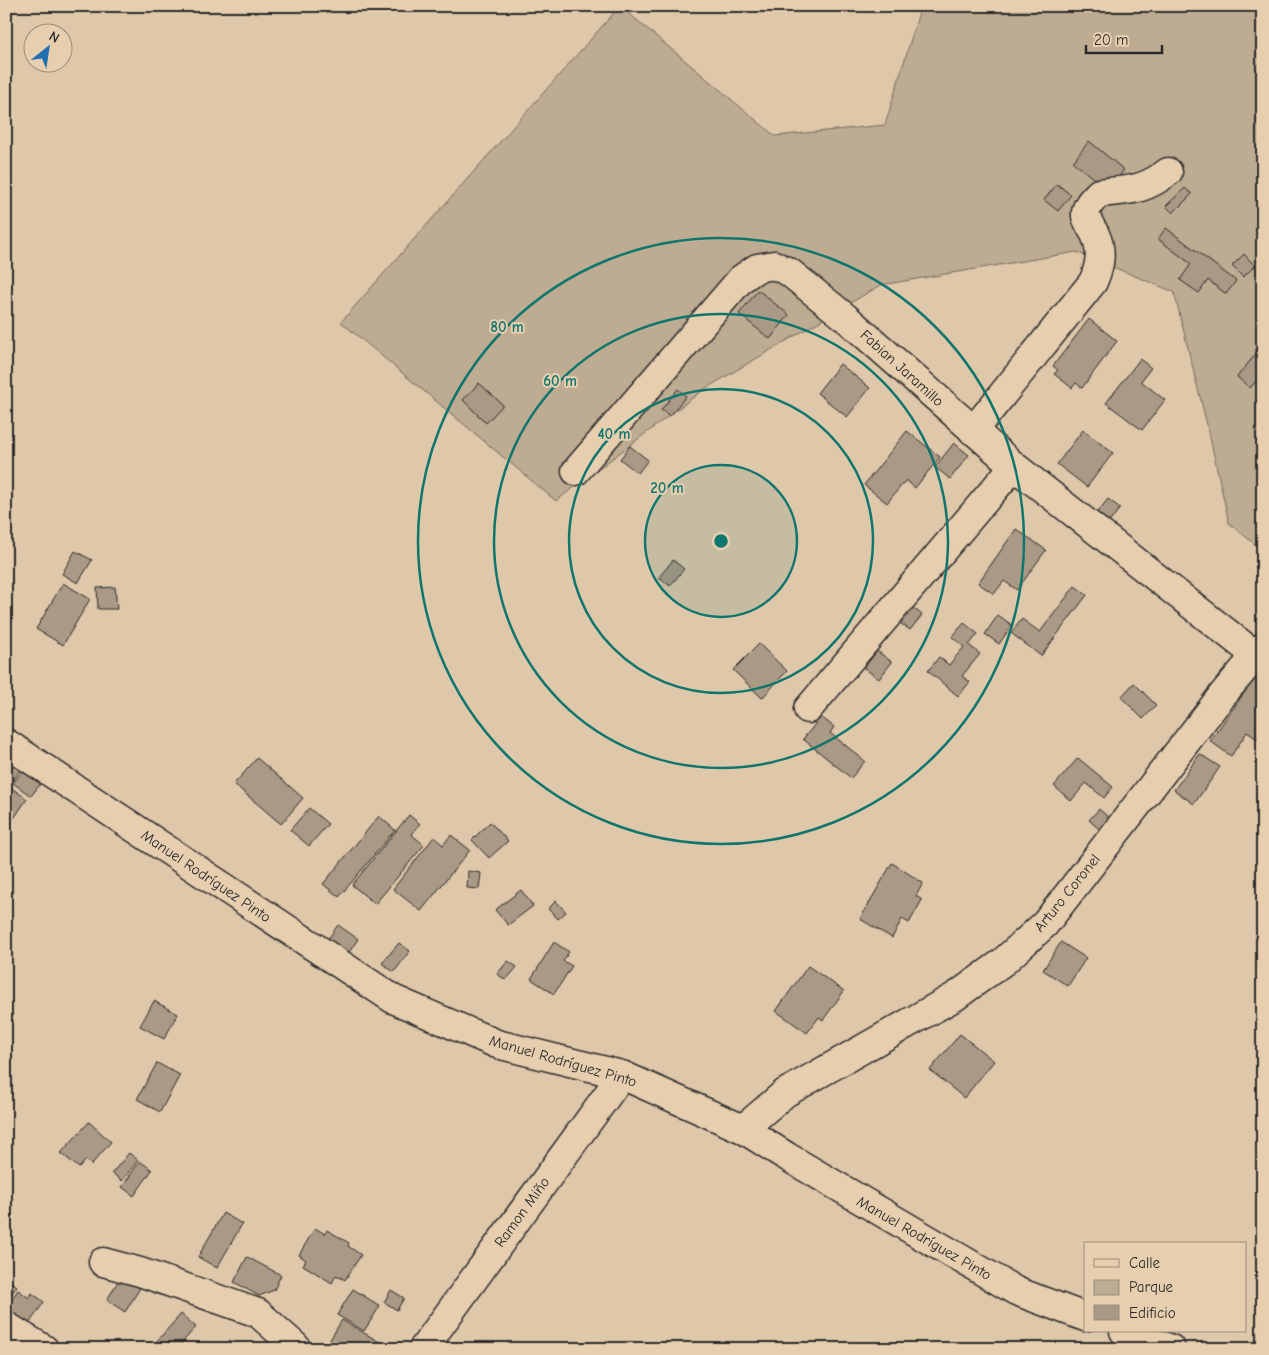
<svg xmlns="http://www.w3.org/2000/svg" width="1269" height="1355" viewBox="0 0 1269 1355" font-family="'Comic Neue',sans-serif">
<rect width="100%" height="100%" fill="#dfc7aa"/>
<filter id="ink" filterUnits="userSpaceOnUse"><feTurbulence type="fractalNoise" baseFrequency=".02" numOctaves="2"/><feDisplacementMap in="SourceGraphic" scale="10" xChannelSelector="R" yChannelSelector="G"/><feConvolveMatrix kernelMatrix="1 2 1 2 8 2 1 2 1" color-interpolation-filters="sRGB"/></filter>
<g filter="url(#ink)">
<!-- green -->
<path fill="#bdab92" stroke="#746b5e" d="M620,6L775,136L885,125L921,6H1263V551L1229,523L1209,433L1174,292L1076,252L881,285L703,390L556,501L341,322Z"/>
<!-- building -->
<path fill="#aa9985" stroke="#2b2b2b" d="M1089,141L1124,170L1108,190L1073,162Z
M1057,184L1071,195L1058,211L1044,200Z
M1185,188L1192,194L1173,213L1166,206Z
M1166,228L1236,281L1226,294L1208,280L1199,293L1180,280L1191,264L1158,239Z
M1244,254L1255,266L1243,277L1232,266Z
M758,290L789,315L770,339L739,314Z
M1089,319L1117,341L1082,388L1076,383L1072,388L1054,374L1058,370L1053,366Z
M1255,355L1263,361V373L1250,388L1237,377Z
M1140,359L1151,368L1141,381L1165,400L1142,430L1106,403Z
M840,364L870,388L847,417L817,393Z
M479,383L503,405L486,423L463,400Z
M678,389L686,396L670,416L661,410Z
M1083,430L1113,453L1087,487L1057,464Z
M907,431L940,457L915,488L906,480L887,503L864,485Z
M954,443L969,455L950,479L935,467Z
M630,446L648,460L638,473L620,459Z
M1108,499L1120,508L1108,524L1096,514Z
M1016,529L1046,550L1017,590L1004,581L994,594L978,583Z
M75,551L92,560L78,583L62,574Z
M673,560L684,569L670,586L659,577Z
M63,583L90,599L63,645L36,629Z
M1075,586L1087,595L1041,656L1011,633L1022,619L1040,632Z
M115,587L117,609H98L97,588Z
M912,607L922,615L910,630L900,623Z
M998,615L1012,625L999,644L985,634Z
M964,623L978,634L969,645L980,654L962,676L970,682L958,696L928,671L939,657L949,665L964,647L952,637Z
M759,644L787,671L762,698L733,670Z
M877,651L892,662L879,679L864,668Z
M1256,676L1263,681V743L1247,732L1231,756L1210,741Z
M1134,683L1156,705L1143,719L1121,697Z
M821,717L834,727L830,733L865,761L851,778L803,739Z
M1200,754L1220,767L1194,804L1174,790Z
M6,755L23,766L12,782L6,778Z
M257,758L303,798L281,824L234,784Z
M1078,758L1113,787L1104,798L1086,783L1071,801L1054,786Z
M25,768L42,782L31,796L13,783Z
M6,784L27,799L6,830Z
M309,808L328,824L309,846L290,830Z
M1099,809L1118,826L1108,837L1089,820Z
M409,815L420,824L411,834L424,845L375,904L352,885Z
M379,816L395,830L339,897L323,884Z
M490,822L508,841L489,858L472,840Z
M451,835L470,850L421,911L393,889L434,837L443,845Z
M892,863L923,883L916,896L922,900L909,923L902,919L892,938L860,919Z
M468,871L481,873L479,889L467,888Z
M521,890L533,906L508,925L495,910Z
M556,901L566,912L558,919L548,909Z
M338,925L358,939L345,958L325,943Z
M554,942L569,952L563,961L572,966L554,994L531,979Z
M1061,942L1086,958L1068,986L1043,970Z
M399,943L410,951L394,972L382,963Z
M508,961L517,967L506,980L497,974Z
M808,966L844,991L823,1020L819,1017L807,1033L776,1011Z
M154,1001L178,1014L164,1039L140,1026Z
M960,1034L994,1061L964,1098L930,1070Z
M157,1063L180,1075L160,1112L137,1099Z
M89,1122L111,1142L91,1165L86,1160L79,1168L61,1153Z
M129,1153L138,1160L122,1181L112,1173Z
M140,1161L152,1170L134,1196L122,1187Z
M223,1213L242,1224L217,1268L198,1257Z
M315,1228L325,1234L327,1230L349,1243L348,1246L361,1255L345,1280L336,1275L332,1283L303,1265L306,1260L299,1255Z
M247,1257L281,1275L274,1290L259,1296L234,1282Z
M120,1278L142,1285L125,1312L107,1300Z
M6,1279L17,1286L6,1302Z
M353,1289L380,1306L364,1331L337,1315Z
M18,1290L29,1298L32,1293L44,1302L24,1331L6,1318V1307Z
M391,1290L404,1298L397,1310L384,1302Z
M181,1314L196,1327L178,1347L180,1349H162L155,1343Z
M342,1320L383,1344L380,1349L325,1348Z"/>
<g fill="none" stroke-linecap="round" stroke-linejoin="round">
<!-- minor casing -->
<g stroke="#2b2b2b" stroke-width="31">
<path id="minor" d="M973,431L1093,282C1100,266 1103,251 1095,234C1092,229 1087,221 1086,216C1085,206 1093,199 1099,193C1129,190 1143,191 1168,172
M576,471L741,279L757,268L774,265L789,272L845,317L1014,466L1263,661
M808,709L1014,466
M6,743L393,999L497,1044L622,1075L743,1129L786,1156L1016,1291L1085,1317
M743,1129L785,1093L956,996L1003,962L1045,924L1224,693L1263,647
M103,1262L140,1272L258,1313L295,1346V1349
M6,1326L44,1349
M1124,1331L1171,1349
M423,1349L622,1075"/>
</g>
<!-- minor -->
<use href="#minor" stroke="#e6ceaf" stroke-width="28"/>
</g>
</g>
<!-- distance rings -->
<circle cx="721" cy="541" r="76" fill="#0f766e" fill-opacity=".12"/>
<g fill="none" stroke="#0f766e" stroke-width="2.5">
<circle cx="721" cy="541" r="76"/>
<circle cx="721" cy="541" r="152"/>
<circle cx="721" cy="541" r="227"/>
<circle cx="721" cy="541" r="303"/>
</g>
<g text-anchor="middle" stroke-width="4" stroke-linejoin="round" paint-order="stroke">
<!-- street labels -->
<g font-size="15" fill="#2b2b2b" stroke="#e6ceaf">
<text transform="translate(902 368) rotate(42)" y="5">Fabian Jaramillo</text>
<text transform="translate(206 876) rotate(34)" y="5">Manuel Rodríguez Pinto</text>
<text transform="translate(1067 893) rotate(-51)" y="5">Arturo Coronel</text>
<text transform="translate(563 1061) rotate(16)" y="5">Manuel Rodríguez Pinto</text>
<text transform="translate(522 1212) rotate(-54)" y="5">Ramon Miño</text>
<text transform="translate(924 1238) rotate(30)" y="5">Manuel Rodríguez Pinto</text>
</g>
</g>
<circle cx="721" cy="541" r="8" fill="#0f766e" stroke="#e6ceaf" stroke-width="2.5"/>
<g font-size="15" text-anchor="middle" font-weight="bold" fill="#0f766e" stroke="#e6ceaf" stroke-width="4" stroke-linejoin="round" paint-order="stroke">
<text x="507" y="332">80 m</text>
<text x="560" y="386">60 m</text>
<text x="614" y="439">40 m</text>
<text x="667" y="493">20 m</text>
</g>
<!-- margin -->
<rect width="1269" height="1355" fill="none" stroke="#e6ceaf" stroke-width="25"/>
<rect x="12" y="12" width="1244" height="1330" fill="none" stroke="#2b2b2b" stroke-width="2" filter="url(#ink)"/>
<!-- legend -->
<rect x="1084" y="1242" width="162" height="90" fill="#e6ceaf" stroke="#9b8d7a"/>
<rect x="1094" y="1259" width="25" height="8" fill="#e6ceaf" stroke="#9b8d7a"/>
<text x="1129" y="1268" font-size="15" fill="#2b2b2b">Calle</text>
<rect x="1094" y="1280" width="25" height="15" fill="#bdab92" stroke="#9b8d7a"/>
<text x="1129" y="1292" font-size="15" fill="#2b2b2b">Parque</text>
<rect x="1094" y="1305" width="25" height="15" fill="#aa9985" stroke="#9b8d7a"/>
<text x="1129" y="1318" font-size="15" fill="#2b2b2b">Edificio</text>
<!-- north arrow -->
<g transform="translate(48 48) rotate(30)"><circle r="24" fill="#e6ceaf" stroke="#9b8d7a"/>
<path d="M0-4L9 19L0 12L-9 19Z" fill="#1f6fb2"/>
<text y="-8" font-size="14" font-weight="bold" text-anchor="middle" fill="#2b2b2b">N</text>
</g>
<!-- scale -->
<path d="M1086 45v8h76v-8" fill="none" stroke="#2b2b2b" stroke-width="2.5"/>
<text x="1094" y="45" font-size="15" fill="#2b2b2b" stroke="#e6ceaf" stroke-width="4" paint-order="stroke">20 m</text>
</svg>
